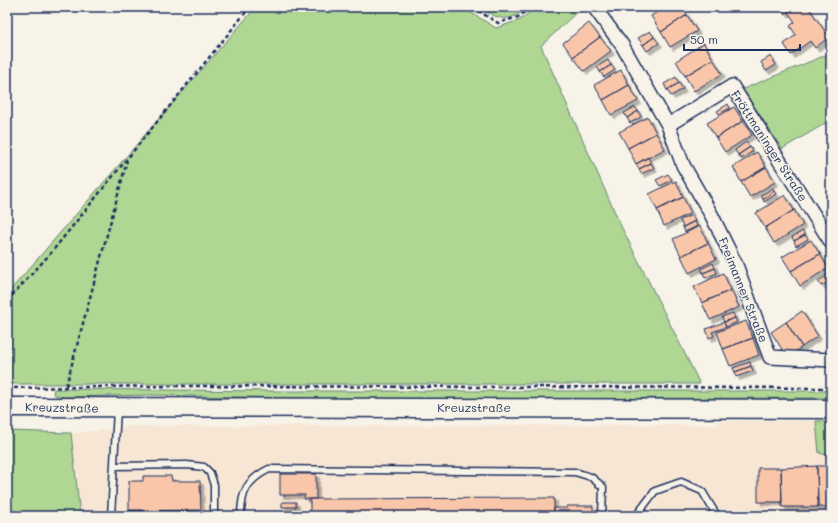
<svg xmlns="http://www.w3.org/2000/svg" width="838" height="523" viewBox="0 0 838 523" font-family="Mali,sans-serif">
<defs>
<filter id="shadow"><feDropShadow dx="3.5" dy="3.5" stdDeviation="0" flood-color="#0004"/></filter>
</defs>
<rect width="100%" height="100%" fill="#f7f3e8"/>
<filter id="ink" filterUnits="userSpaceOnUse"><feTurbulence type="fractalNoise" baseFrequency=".025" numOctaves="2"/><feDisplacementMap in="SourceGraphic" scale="8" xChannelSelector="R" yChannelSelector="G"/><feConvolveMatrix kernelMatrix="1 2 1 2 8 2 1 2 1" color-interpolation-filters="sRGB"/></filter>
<g filter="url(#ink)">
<!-- built -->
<path fill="#f8e6d5" d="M717,421H831V516H80L71,433L122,428L127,426L718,425Z"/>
<!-- green -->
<path fill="#afd692" stroke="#658278" d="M256,7H462L496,28L520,20L536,7H582L541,46L621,226L700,384H7V294Z
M478,7H527C508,25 498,19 478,7Z
M831,53V120L782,149L743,89Z
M54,389L279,391H831V398L338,399L149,395L64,397L55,395L53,393Z
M816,421H831V456L819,453Z
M9,431L71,433L80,516H7V434Z"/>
<!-- building -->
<path fill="#f9c6aa" stroke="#1b2f5e" filter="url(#shadow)" d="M665,7H682L687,15L661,32L651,16Z
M780,7H795L785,14Z
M795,7H808L829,37L815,48L810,41L791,55L784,44L796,35L790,26L795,22L788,12Z
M687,15L697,31L670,47L661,32Z
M589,23L600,37L573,57L563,43Z
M650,31L654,37L643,45L638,38Z
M600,37L611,51L584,71L573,57Z
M654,37L659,43L647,51L643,45Z
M704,43L713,59L685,76L676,61Z
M771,56L776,65L766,71L761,62Z
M713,59L722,74L694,91L685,76Z
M608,60L611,65L600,72L597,67Z
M611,65L615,70L604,77L600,72Z
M621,70L629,85L603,100L594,85Z
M676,77L679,83L667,90L664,84Z
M679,83L683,89L671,96L667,90Z
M629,85L638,101L611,115L603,100Z
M728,104L730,108L719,114L717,111Z
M635,107L638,111L627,118L624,113Z
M734,107L743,121L716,138L707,123Z
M638,111L641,117L630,123L627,118Z
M648,117L656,133L628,148L619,132Z
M743,121L752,135L725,152L716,138Z
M656,133L665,149L636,164L628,148Z
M746,142L750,147L738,155L735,150Z
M750,147L753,151L741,159L738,155Z
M757,152L766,167L741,182L733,167Z
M648,157L651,163L639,169L636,164Z
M651,163L654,168L641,174L639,169Z
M766,167L775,182L750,197L741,182Z
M668,174L672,180L660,186L656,180Z
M676,181L683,197L657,210L649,194Z
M773,188L774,191L763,199L760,196Z
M774,191L776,194L764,202L763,199Z
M785,195L794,210L765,228L756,213Z
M683,197L691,213L664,226L657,210Z
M794,210L803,225L774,243L765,228Z
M692,215L695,221L683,227L680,220Z
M695,221L697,226L685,232L683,227Z
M700,226L708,243L681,256L673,239Z
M803,231L805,235L794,241L792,237Z
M805,235L808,239L796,246L794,241Z
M811,240L820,254L791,271L782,257Z
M708,243L716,259L689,273L681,256Z
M820,254L828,268L800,286L791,271Z
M713,263L715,268L703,273L701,269Z
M715,268L717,273L705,278L703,273Z
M723,273L731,290L702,303L694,287Z
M831,273V281L821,286L818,281Z
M731,290L739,307L710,320L702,303Z
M802,311L818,336L802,347L786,322Z
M733,313L735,318L724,322L722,317Z
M735,318L737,322L726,327L724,322Z
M746,321L753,338L723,349L717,332Z
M724,322L726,327L712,332L714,336L709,338L706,329Z
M786,322L802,347L787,357L771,332Z
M831,327V341L825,331Z
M753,338L759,355L730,366L723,349Z
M750,362L751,366L735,372L733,368Z
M751,366L753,371L736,377L735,372Z
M817,466L818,507H782L781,468Z
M817,466H831V507H818Z
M758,468H781L782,502H758Z
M280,474H316V499H304L305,495H280Z
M143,476H171L172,481H200L201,510L129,511V481H143Z
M554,498V516H310V499Z
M282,502H296V507H282Z
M567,506H593V516H554V508H567Z
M130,510H142V516H131Z"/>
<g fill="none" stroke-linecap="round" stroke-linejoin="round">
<!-- service casing -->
<g stroke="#1b2f5e" stroke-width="9">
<path id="service" d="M114,466L187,465L204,467L210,473L214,485V516
M111,516L117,410
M241,516C241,492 247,480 269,469L575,472L591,477L603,487L602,516
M636,516L655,491L681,482L702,491L717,516"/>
</g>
<!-- minor casing -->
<g stroke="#1b2f5e" stroke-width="16">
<path id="minor" d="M594,7L622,45L668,125L732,86L831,242
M668,125L683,165L712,216L736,265L770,357L831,360"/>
</g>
<!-- secondary casing -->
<g stroke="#1b2f5e" stroke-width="21">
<path id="secondary" d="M7,407L831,409"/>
</g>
<!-- path -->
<path stroke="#1b2f5e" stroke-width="2.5" stroke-dasharray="4 3" stroke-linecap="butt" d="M472,7L498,23L518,17L531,7
M7,301L50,254L250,7
M66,386L127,161
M7,388L175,386L831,388"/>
<!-- service -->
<use href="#service" stroke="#f7f3e8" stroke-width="6"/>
<!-- minor -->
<use href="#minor" stroke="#f7f3e8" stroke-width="13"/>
<!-- secondary -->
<use href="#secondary" stroke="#f7f3e8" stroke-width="18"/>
</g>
</g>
<g text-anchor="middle" stroke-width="3" stroke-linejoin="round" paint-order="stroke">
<!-- street labels -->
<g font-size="12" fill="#1b2f5e" stroke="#f7f3e8">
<text transform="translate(769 146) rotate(57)" y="4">Fröttmaninger Straße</text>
<text transform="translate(743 290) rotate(68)" y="4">Freimanner Straße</text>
<text transform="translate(62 408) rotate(1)" y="4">Kreuzstraße</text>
<text x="474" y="412">Kreuzstraße</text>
</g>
</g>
<!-- margin -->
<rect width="838" height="523" fill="none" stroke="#f7f3e8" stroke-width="24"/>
<rect x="12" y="12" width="814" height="499" fill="none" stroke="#1b2f5e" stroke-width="1.5" filter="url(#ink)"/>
<!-- scale -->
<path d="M684 44v6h116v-6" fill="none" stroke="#1b2f5e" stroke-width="2"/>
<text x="690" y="44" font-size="12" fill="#1b2f5e" stroke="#f7f3e8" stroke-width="3" paint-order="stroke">50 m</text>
</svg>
